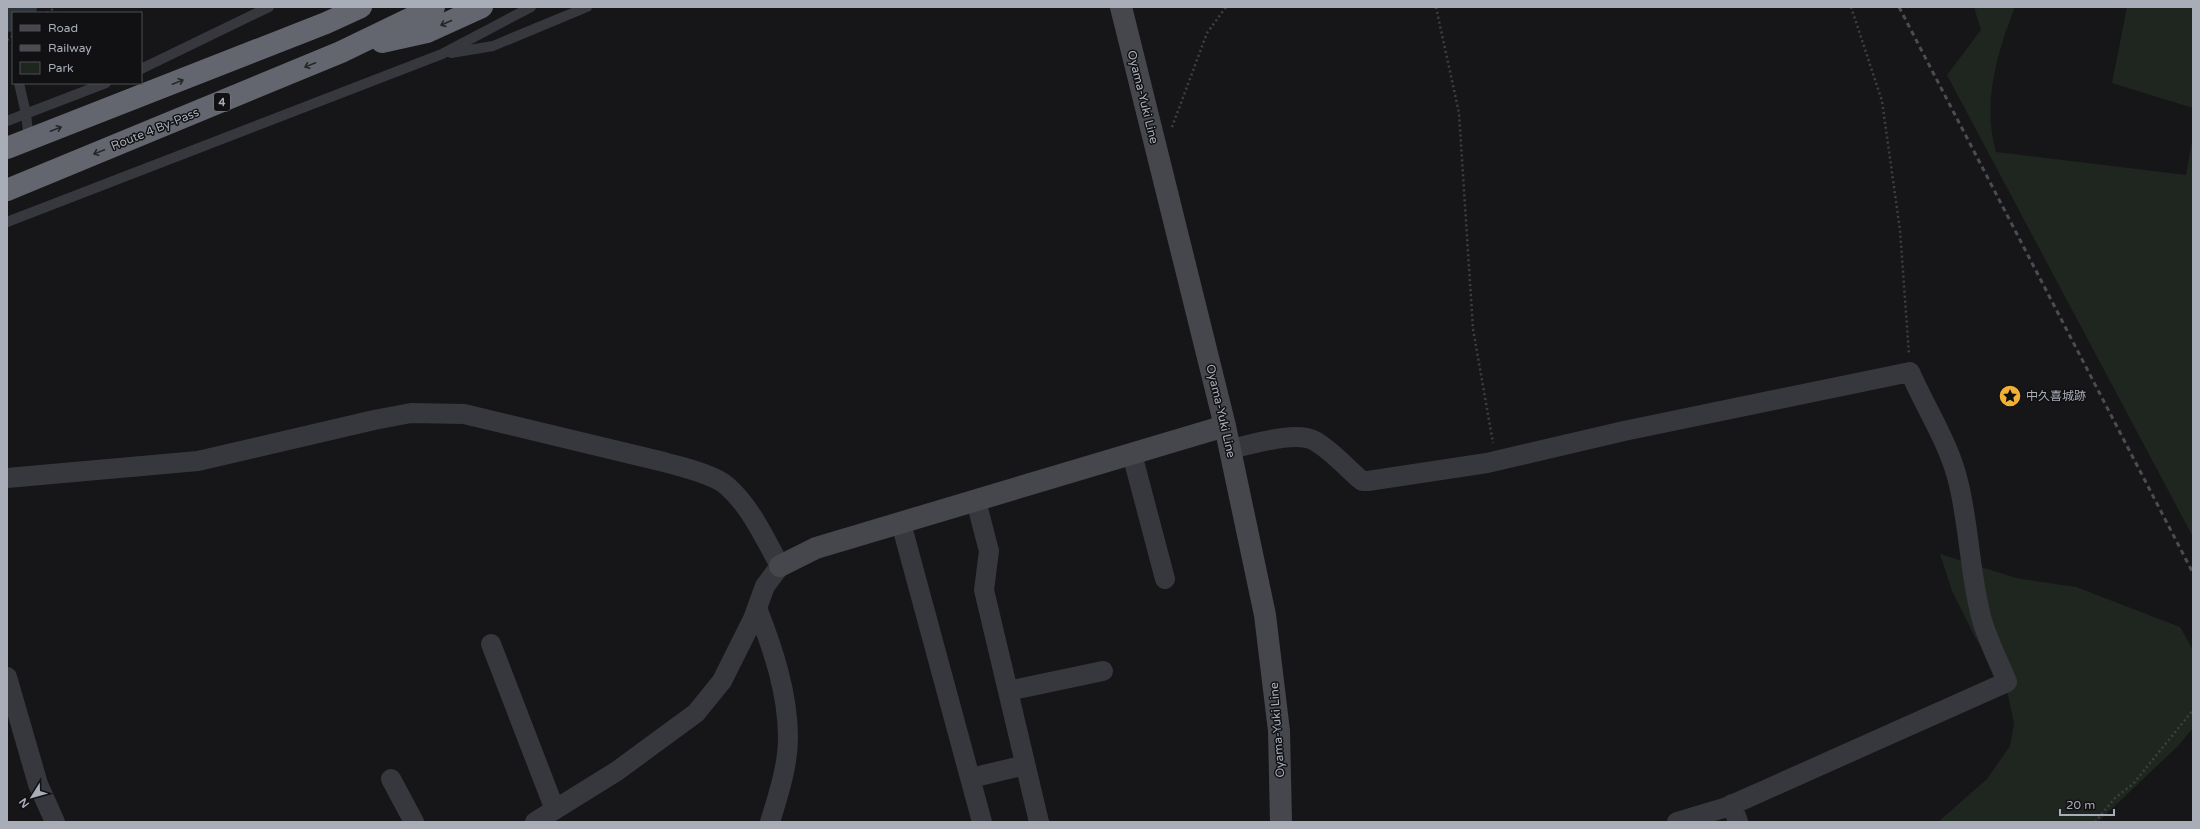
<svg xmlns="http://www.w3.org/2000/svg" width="2200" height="829" viewBox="0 0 2200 829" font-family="'Varela Round','Noto Sans JP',sans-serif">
<rect width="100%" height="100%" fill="#161618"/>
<!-- green -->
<path fill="#1e261f" d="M1974,7H2015C1997,53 1982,103 1996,152L2186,175L2193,136V537L1947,75L1981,30Z
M2127,7H2193V108L2112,83Z
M1940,554L2016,578L2076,587L2180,627L2193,650V728L2178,746L2098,822H1938L1987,779L2010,746L2014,723L2006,686L1975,637L1952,591Z"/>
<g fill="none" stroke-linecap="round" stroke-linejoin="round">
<!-- river -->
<path stroke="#2c353c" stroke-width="32" d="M7,16L21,7"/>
<!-- path -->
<path stroke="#3d3f44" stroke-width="2.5" stroke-dasharray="2 3" stroke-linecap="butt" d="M1436,7L1459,113L1473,329L1493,443
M1851,7L1882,101L1900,230L1909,354
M47,13L56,7
M7,40L13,36
M1172,127L1207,33L1226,7
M2095,822L2115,798L2133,784L2193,710"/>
<!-- lane -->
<path stroke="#37383d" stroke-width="10" d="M451,53L493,46L587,7
M141,69L269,7
M19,83L26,114L29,140
M7,121L106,83
M7,222L442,54L531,7"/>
<!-- street -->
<path stroke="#37383d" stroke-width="20" d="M1230,449C1251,445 1296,430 1315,441C1331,450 1348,469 1362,481H1368L1487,463L1624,431L1910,372C1925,407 1947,440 1957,477C1969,521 1969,568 1980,612C1985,636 1998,659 2007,682L1727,807L1677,822
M1132,454L1165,579
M7,478L198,461L374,420L411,413L464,414L664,462C681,467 714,474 727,486C751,507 765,539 780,566L765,586L753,619L722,681L696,713L617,771L535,822
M976,501L989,551L984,590L1039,822
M901,523L982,822
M757,608C773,649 788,693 788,738C788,766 778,796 770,822
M491,644L555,810
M7,677L38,784L55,822
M1008,691L1103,671
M971,778L1025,765
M391,779L414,822
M1732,804L1738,822"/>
<!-- secondary -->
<path stroke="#45474d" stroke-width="22" d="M1121,7L1225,426L1265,615L1279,731L1281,822
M780,566L816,548L1225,426"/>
<!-- highway -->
<path stroke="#63666e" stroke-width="22" d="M382,42L427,32L482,7
M7,148L326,23L361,7
M7,190L341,52L434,7"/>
<!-- rail -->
<path stroke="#4a4c52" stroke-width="3" stroke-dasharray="5 4" stroke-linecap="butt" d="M1899,7L2193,573"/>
</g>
<!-- one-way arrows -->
<defs><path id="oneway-shaft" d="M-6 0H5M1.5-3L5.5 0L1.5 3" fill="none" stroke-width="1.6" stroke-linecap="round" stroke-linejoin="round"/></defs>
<g stroke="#26262a">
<use href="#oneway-shaft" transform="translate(446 23) rotate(156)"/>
<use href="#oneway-shaft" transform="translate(310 65) rotate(158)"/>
<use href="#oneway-shaft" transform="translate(178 82) rotate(-22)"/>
<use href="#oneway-shaft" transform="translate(56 129) rotate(-21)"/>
<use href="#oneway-shaft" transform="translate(99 152) rotate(158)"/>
</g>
<!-- icons -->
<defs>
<g id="sight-disc" transform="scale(1.15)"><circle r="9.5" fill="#f2b134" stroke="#111113"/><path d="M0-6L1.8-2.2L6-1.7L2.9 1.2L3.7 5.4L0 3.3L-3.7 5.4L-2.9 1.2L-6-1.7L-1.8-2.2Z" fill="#111"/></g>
</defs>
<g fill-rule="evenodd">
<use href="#sight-disc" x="2010" y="396"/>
</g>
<g text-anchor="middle" stroke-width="3" stroke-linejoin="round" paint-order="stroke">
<!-- shield labels -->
<rect fill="#111113" stroke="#7b7e86" stroke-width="1" x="214" y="93" width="16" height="18" rx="3"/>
<g font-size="11" font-weight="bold" fill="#a8adb8">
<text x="222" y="106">4</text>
</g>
<!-- street labels -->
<g font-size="12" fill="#a8adb8" stroke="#111113">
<text transform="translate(1143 97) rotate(76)" y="4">Oyama-Yuki Line</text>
<text transform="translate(155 129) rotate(-22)" y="4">Route 4 By-Pass</text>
<text transform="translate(1221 411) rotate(77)" y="4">Oyama-Yuki Line</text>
<text transform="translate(1277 730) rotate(-94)" y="4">Oyama-Yuki Line</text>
</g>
<!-- poi labels -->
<g font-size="12" fill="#a8adb8" stroke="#111113" text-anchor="start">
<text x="2026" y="400">中久喜城跡</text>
</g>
</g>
<!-- border -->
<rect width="2200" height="829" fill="none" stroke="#a8adb8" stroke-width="16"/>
<!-- legend -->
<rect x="12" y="12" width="130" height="72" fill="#111113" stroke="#4d4f55"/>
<rect x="20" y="25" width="20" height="6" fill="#45474d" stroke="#4d4f55"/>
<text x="48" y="32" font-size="12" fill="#a8adb8">Road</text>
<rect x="20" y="45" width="20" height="6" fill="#4a4c52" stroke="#4d4f55"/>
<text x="48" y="52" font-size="12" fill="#a8adb8">Railway</text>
<rect x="20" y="62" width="20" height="12" fill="#1e261f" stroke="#4d4f55"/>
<text x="48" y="72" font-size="12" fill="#a8adb8">Park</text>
<!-- north arrow -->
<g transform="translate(32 797) rotate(233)" stroke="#111113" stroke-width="3" paint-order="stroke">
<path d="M0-3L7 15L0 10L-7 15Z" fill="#a8adb8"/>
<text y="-6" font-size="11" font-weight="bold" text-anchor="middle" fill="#a8adb8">N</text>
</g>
<!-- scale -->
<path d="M2060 809v6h54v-6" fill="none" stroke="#a8adb8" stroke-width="2"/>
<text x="2066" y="809" font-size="12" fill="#a8adb8" stroke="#111113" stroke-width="3" paint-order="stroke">20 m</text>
</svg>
